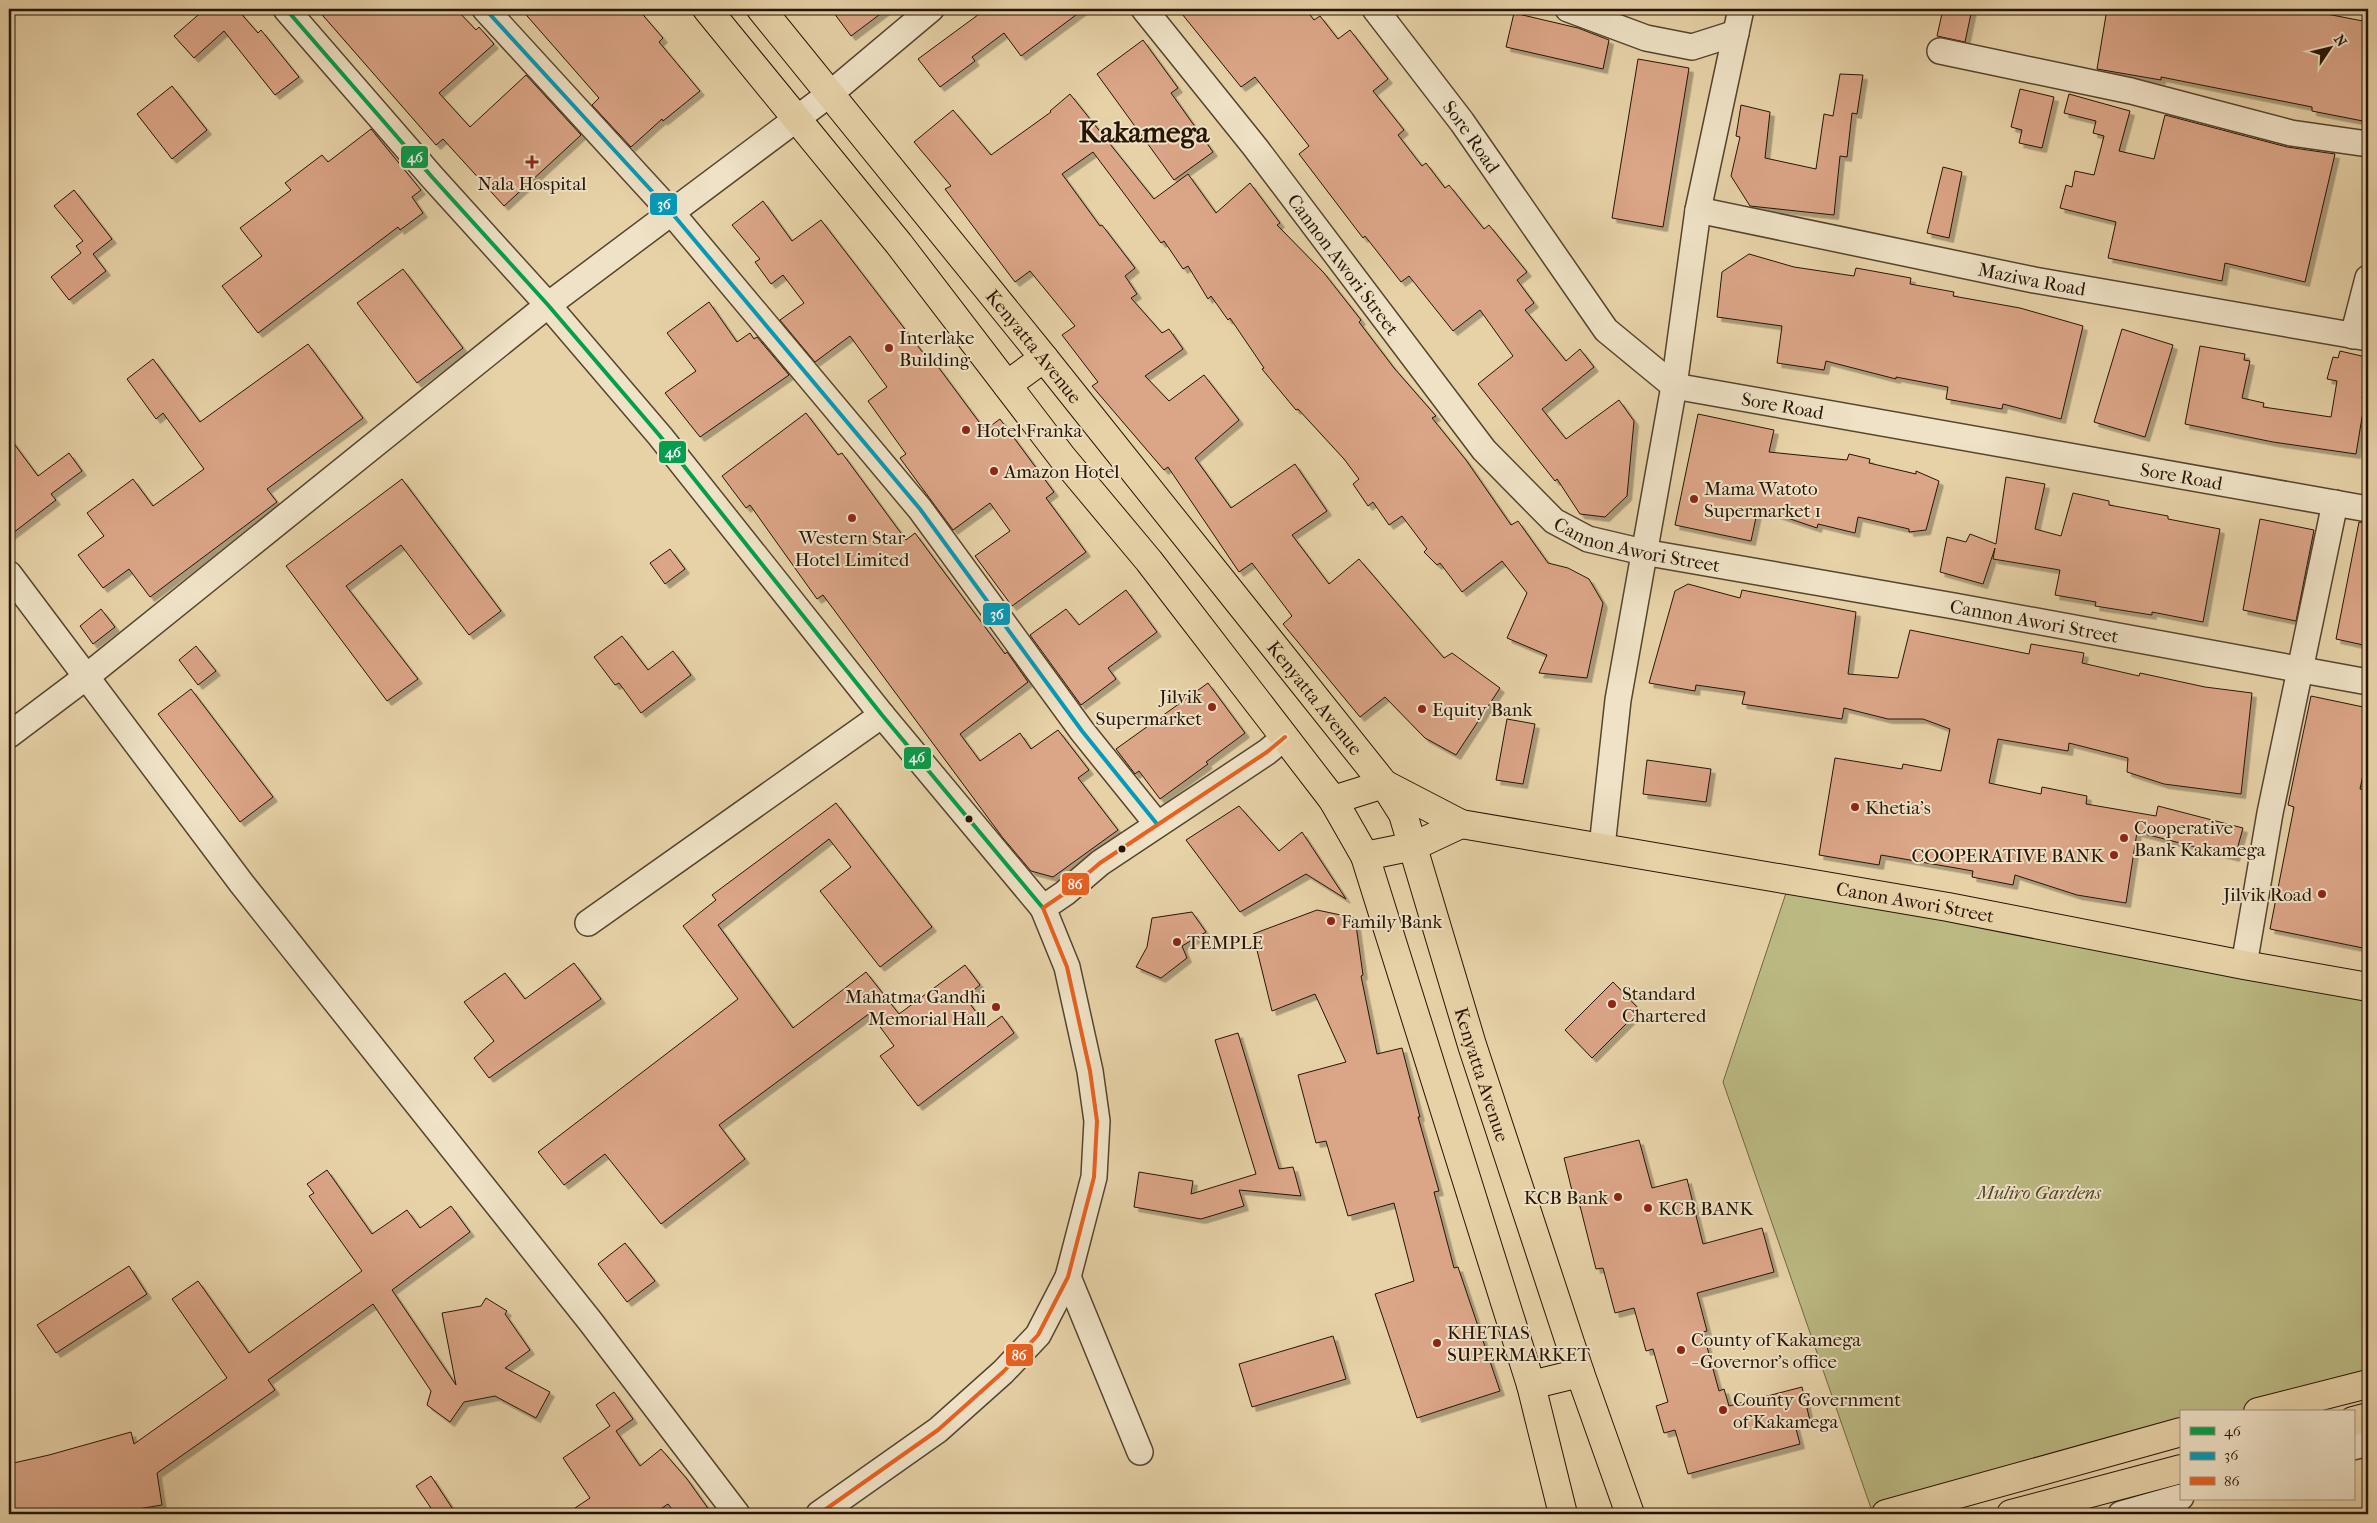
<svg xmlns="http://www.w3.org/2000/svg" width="2377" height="1523" viewBox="0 0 2377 1523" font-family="'IM FELL French Canon',serif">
<defs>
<filter id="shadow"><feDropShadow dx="4.5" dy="4.5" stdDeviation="0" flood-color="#0004"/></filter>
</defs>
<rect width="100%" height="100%" fill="#e7d2a8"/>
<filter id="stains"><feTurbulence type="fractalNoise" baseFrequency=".004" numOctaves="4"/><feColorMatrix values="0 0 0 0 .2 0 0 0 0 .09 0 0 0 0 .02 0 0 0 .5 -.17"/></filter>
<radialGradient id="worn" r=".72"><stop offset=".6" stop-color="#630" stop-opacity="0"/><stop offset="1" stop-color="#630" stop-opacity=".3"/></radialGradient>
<!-- green -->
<path fill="#bcba83" stroke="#716744" d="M1791,878L2368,985V1382L2259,1412H2181V1433L1873,1514L1723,1082Z"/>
<!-- building -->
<path fill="#dba587" stroke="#261405" filter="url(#shadow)" d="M205,9H237L258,33L261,30L299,77L275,95L224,31L194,58L174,36Z
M317,9H456L476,30L479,27L494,44L439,93L470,127L526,75L581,135L504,206L443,139L436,145Z
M521,9H638L663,38L659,42L700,91L663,121L662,119L631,147L592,105L599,98Z
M831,9H887L851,36Z
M986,9H1084L1021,56L1004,33L972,57L975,61L940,87L918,59Z
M1178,9H1305L1314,20L1320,16L1338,39L1350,30L1388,79L1373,91L1404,130L1398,135L1422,166L1426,163L1445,188L1449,185L1484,229L1489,225L1527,272L1517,280L1534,303L1525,310L1566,361L1580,349L1594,367L1542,409L1566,439L1619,400L1634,421L1627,496L1605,517L1580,514L1557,479L1555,481L1478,384L1513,356L1480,310L1453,331L1409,276L1401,282L1365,236L1363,238L1299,154L1309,146L1255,77L1241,87Z
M1943,9H1972L1965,42L1937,36Z
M2107,9H2301L2368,22V122L2312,111V107L2161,77V80L2097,69Z
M1514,13L1578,28L1609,40L1603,69L1506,47Z
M1143,40L1178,88L1171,93L1213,152L1174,180L1097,74Z
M1638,59L1689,68L1663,227L1612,218Z
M1840,74L1863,75L1857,114L1852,113L1847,157L1840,156L1834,215L1750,206L1731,176L1740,137L1736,136L1741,105L1770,112L1765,158L1816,169L1824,114L1833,116Z
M172,86L207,130L172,159L137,114Z
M2020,89L2054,97L2042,148L2019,143L2022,130L2011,127Z
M1070,94L1154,199L1188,174L1216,213L1250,183L1280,223L1277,225L1324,273L1361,320L1359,322L1394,368L1436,416L1432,418L1466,460L1511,525L1518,521L1548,563L1568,568L1589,579L1603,603L1587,678L1539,673L1547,655L1507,638L1527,593L1502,561L1462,592L1440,563L1437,565L1424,552L1427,549L1402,516L1389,525L1373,502L1368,506L1353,484L1359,479L1344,459L1298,409L1296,410L1262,369L1264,368L1230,318L1228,320L1211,296L1208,299L1188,266L1183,269L1164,241L1161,243L1093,152L1062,174L1100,226L1102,225L1135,268L1125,276L1137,294L1131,298L1162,333L1169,329L1183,349L1145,376L1169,401L1204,375L1239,420L1195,458L1231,508L1295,464L1327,511L1292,535L1329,584L1359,559L1444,658L1452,653L1500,688L1456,755L1425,738L1385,697L1360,717L1283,624L1292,616L1252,563L1239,572L1168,467L1164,470L1092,386L1098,382L1062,335L1075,326L1030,271L1015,282L945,189L951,186L914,142L953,110L991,155L1051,112L1050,111Z
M2069,94L2130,111L2119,151L2154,159L2165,115L2287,147L2335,154L2305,282L2225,263L2222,281L2108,258L2116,222L2060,208L2066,185L2072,187L2075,171L2094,175L2104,136L2093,133L2096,121L2064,113Z
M371,129L421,190L412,197L423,213L400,230L398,227L258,333L222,286L262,256L240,228L291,190L285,183L322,155L328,162Z
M1943,167L1962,172L1949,238L1927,233Z
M74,190L112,239L93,254L106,271L69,300L51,277L81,253L76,246L83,241L54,206Z
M763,201L792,241L821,220L927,358L930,356L985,430L1000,419L1054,492L1046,498L1086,552L1012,606L975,556L1010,531L990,503L953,530L900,458L906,454L868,401L887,387L850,336L815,362L780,320L804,303L783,275L771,284L755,262L760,259L732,225Z
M1749,254L1794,267L1854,276L1856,268L1911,278L1910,284L1954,292L1953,296L2020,308L2083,326L2061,419L2003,404L2002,409L1946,399L1948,387L1896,377V379L1826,361L1824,370L1777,363L1782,326L1717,317L1722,272Z
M403,269L463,348L417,383L357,303Z
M709,302L737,342L750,333L754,339L757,337L789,375L700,437L665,393L696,371L667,333Z
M2122,329L2173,345L2145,437L2094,422Z
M308,344L363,418L267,489L277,502L150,597L129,569L103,588L78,555L104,536L87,513L133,479L153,506L204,469L163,413L156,419L127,379L153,359L200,422Z
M2200,346L2245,354L2244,360L2250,361L2242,398L2264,403L2263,407L2331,417L2337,381L2327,379L2333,357L2338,358L2340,351L2366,357L2363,368L2368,369V374L2362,398L2365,399L2356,454L2273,442L2185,424Z
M806,413L838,455L842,453L906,540L915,533L1005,654L1007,652L1028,682L960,734L980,761L1020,733L1031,749L1058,730L1089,770L1078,778L1118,830L1053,877L1031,871L1003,838L823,595L817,599L750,505L746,508L722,476Z
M1698,414L1774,430L1769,452L1847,460L1849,454L1870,459L1869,463L1916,474V471L1939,481L1926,530L1909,532V529L1858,517L1855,533L1818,524L1817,528L1758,508L1751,541L1675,525Z
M9,437L38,476L69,453L82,471L51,494L56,500L9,536Z
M2006,477L2045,484L2035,529L2061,536L2073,493L2109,501V505L2168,516V519L2220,529L2203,622L2152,612V615L2095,606L2096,602L2055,595L2060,570L1993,559L1995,548L1983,584L1940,572L1947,537L1966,542L1970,534L1996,544Z
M402,479L501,611L469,635L401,545L346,586L418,679L387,701L286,566Z
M2260,519L2314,530L2296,621L2243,610Z
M2359,522L2368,523V646L2336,639Z
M670,549L685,569L665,584L650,563Z
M1688,584L1740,598L1742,590L1856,612L1848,674L1898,678L1910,630L2029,654L2031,644L2084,653L2082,663L2139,676L2140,673L2205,687L2252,693L2241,794L2164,784L2127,772L2128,758L2069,743L2068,751L1998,739L1989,783L2041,794L2042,787L2087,796L2086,804L2156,816L2158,806L2243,828L2235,857L2137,832L2126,903L2077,895L2015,875L2013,885L1972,877L1973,871L1881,855L1879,865L1819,855L1835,758L1902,769L1903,764L1941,771L1950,729L1923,719H1888L1844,708L1842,719L1742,704L1745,692L1696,685L1695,691L1649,683L1675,591Z
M1126,590L1157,632L1108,668L1116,679L1081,705L1030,635L1066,609L1079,625Z
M101,609L115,627L93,644L80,626Z
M622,636L648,670L673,651L691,675L641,713L619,683L615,685L594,657Z
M196,646L216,671L198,685L179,660Z
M1208,683L1245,733L1206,762L1208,764L1160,799L1139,771L1135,774L1116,749Z
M191,689L273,797L240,822L158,714Z
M2311,696L2368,708V751L2360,789L2368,790V949L2270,929L2294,807L2288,805Z
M1507,719L1535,724L1523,784L1496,780Z
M1647,760L1711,769L1706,802L1643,794Z
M836,803L932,927L880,967L820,891L851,867L829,839L718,925L793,1028L866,972L899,1014L965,965L980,985L965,997L987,1027L1002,1016L1014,1033L918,1106L880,1056L894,1046L870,1013L719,1125L745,1159L661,1224L605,1154L564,1185L538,1152L738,999L683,926L716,900L712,895Z
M1239,806L1279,851L1302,832L1346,899L1306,874L1240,912L1186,840Z
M1317,910L1355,918L1363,975L1361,976L1377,1054L1402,1048L1420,1117H1418L1439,1191L1434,1192L1454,1268L1458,1267L1500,1391L1417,1418L1375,1294L1414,1281L1394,1203L1348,1216L1326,1141L1316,1143L1298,1075L1346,1062L1315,994L1272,1011L1253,934Z
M1192,912L1206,932L1182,946L1187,958L1161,978L1136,967L1147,947L1152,918Z
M574,963L601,999L489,1078L474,1058L494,1041L464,1002L505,973L525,999Z
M1613,982L1640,1010L1592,1058L1565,1030Z
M1238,1033L1279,1169L1293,1167L1301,1196L1239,1190L1244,1206L1201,1219L1134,1207L1139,1172L1193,1181L1191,1194L1256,1174L1215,1040Z
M1639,1140L1652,1188L1687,1179L1703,1244L1762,1228L1774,1272L1697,1293L1707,1331L1703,1332L1719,1391L1724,1389L1729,1406L1802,1387L1810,1421L1795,1425L1800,1444L1688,1474L1675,1430L1664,1433L1656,1406L1668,1402L1653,1349L1646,1351L1634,1308L1615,1313L1603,1268L1596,1269L1579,1202L1575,1203L1564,1158Z
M327,1170L372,1234L407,1210L420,1228L451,1206L470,1232L392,1290L456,1385L442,1313L481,1306L486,1298L507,1311L505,1314L530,1350L505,1368L550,1392L536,1418L495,1396L464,1402L450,1422L427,1405L431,1391L373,1304L268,1380L275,1390L157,1473L162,1505L125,1511L126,1514H13L9,1495V1464L49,1455L131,1432L134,1444L227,1378L172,1299L198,1281L249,1353L362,1271L309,1196L314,1193L307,1184Z
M625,1243L655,1281L627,1302L598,1264Z
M129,1266L147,1294L56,1353L37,1325Z
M1333,1336L1346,1379L1252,1407L1239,1364Z
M614,1392L633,1419L616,1431L640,1466L661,1449L687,1479L712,1514H676L668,1504L653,1514H566L590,1498L563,1458L610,1426L596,1405Z
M431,1476L456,1514H435L416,1486Z"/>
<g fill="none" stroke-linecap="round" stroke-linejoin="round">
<!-- minor casing -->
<g stroke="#56442e" stroke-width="28">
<g id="minor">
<path d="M286,9L432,177L548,305L660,436L882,715L1043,908"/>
<path d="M485,9L671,212L920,509L1082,731L1157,824"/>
<path id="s1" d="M1144,9L1255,147L1484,450L1554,521L1588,539L1643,552L1954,606L2368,682"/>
<path id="s2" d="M1375,9L1462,122L1606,330L1674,386L2368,509"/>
<path d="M1568,9L1646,38L1692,47L1736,33"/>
<path d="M1940,51L2131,91L2291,133L2368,144"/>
<path id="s3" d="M1698,210L2034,280L2368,338"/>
<path d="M2353,336L2368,278"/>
<path d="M9,574L242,884L590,1321L737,1514"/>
<path d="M9,735L86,677L548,305L831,93L931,9"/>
<path d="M1602,847L1618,700L1674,386L1698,210L1741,9"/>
<path d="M588,923L882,715"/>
<path d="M2244,965L2270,813L2335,503"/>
<path d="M1068,1277L1140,1452"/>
<path d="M2353,1447L2368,1443"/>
<path d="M819,1514L938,1430L1003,1372L1038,1335L1068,1277L1094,1177L1097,1121L1090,1071L1067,967L1043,908L1065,893L1100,863L1267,752L1285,737"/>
<path d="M2121,1514L2181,1497"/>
</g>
</g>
<!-- major casing -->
<g stroke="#261405" stroke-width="30">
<g id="major">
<path id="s4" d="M1333,800L1384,784L1461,824L1948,907L2244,965L2368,987"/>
<path d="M1365,856L1414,846L1461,824"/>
</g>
</g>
<!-- highway casing -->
<g stroke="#261405" stroke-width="30">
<g id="highway">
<path d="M707,9L899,244L1062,457L1149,561L1333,800L1365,856L1531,1385L1563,1514"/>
<path id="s5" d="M761,9L1044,358L1384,784L1403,814L1472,1045L1580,1373L1630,1514"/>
<path d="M1007,385L1044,358"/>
<path d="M1531,1385L1580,1373"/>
<path d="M2258,1412L2368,1384"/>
<path d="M2353,1421L2368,1417"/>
<path d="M1886,1514L2181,1432"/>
<path d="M2011,1514L2181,1469"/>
</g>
</g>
<!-- minor -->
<use href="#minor" stroke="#efe2c6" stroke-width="25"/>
<!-- major -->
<use href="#major" stroke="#e7d2a8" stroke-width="28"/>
<!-- highway -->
<use href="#highway" stroke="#e7d2a8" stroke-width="28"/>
<!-- bus-1 casing -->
<g stroke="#efe2c6" stroke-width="8">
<path id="bus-1" d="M286,9L432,177L548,305L660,436L882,715L1043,908"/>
</g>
<!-- bus-2 casing -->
<g stroke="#efe2c6" stroke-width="8">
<path id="bus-2" d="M485,9L671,212L920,509L1082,731L1157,824"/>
</g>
<!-- bus-3 casing -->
<g stroke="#efe2c6" stroke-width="8">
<path id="bus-3" d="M819,1514L938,1430L1003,1372L1038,1335L1068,1277L1094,1177L1097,1121L1090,1071L1067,967L1043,908L1065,893L1100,863L1267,752L1285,737"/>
</g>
<!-- bus-1 -->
<use href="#bus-1" stroke="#029f4d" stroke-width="4"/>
<!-- bus-2 -->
<use href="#bus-2" stroke="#049aba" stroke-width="4"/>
<!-- bus-3 -->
<use href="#bus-3" stroke="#e86121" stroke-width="4"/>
</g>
<!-- markers -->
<g fill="#8f2418" stroke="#efe2c6" stroke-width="2">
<path d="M529.5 154.5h5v5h5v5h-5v5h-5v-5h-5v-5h5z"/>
<circle cx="889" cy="348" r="5"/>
<circle cx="966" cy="430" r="5"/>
<circle cx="994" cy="471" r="5"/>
<circle cx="1694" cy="499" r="5"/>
<circle cx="852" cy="518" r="5"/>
<circle cx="1212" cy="707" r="5"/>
<circle cx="1422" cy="709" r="5"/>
<circle cx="1855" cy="807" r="5"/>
<circle cx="2124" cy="838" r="5"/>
<circle cx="2114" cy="855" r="5"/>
<circle cx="2322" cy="894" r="5"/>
<circle cx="1331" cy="921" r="5"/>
<circle cx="1177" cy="942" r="5"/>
<circle cx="1612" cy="1004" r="5"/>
<circle cx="996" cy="1007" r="5"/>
<circle cx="1618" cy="1197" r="5"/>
<circle cx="1648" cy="1208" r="5"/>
<circle cx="1437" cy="1343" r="5"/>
<circle cx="1681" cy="1350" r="5"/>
<circle cx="1723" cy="1410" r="5"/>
</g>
<g fill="#261405" stroke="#efe2c6" stroke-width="2">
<circle cx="969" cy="819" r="4.5"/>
<circle cx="1122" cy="849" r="4.5"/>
</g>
<g text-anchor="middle" stroke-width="4" stroke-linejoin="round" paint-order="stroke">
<!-- street labels -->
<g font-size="19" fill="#261405" stroke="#efe2c6">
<text dy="7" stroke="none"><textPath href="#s2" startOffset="160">Sore Road</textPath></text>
<text dy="7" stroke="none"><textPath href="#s1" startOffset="324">Cannon Awori Street</textPath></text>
<text dy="7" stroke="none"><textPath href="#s3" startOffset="341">Maziwa Road</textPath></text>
<text dy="7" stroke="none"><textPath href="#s5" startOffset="434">Kenyatta Avenue</textPath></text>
<text dy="7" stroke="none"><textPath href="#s2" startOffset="594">Sore Road</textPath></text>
<text dy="7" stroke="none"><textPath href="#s2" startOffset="999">Sore Road</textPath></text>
<text dy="7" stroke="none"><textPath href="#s1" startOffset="744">Cannon Awori Street</textPath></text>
<text dy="7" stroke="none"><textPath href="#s1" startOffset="1149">Cannon Awori Street</textPath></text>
<text dy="7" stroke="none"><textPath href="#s5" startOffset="884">Kenyatta Avenue</textPath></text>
<text dy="7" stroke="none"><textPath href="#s4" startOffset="601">Canon Awori Street</textPath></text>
<text dy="7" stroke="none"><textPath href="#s5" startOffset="1302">Kenyatta Avenue</textPath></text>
</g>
<!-- poi labels -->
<g font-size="19" fill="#261405" stroke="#efe2c6" text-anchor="start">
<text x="532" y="190" text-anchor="middle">Nala Hospital</text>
<text x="899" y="344">Interlake<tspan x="899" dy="22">Building</tspan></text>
<text x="976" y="437">Hotel Franka</text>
<text x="1004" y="478">Amazon Hotel</text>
<text x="1704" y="495">Mama Watoto<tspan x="1704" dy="22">Supermarket 1</tspan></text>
<text x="852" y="544" text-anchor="middle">Western Star<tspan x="852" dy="22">Hotel Limited</tspan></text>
<text x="1202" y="703" text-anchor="end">Jilvik<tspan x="1202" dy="22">Supermarket</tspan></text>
<text x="1432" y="716">Equity Bank</text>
<text x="1865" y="814">Khetia's</text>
<text x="2134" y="834">Cooperative<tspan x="2134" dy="22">Bank Kakamega</tspan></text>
<text x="2104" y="862" text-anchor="end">COOPERATIVE BANK</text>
<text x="2312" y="901" text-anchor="end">Jilvik Road</text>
<text x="1341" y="928">Family Bank</text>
<text x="1187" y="949">TEMPLE</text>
<text x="1622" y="1000">Standard<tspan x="1622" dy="22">Chartered</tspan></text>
<text x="986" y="1003" text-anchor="end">Mahatma Gandhi<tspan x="986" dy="22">Memorial Hall</tspan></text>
<text x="1608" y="1204" text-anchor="end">KCB Bank</text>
<text x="1658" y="1215">KCB BANK</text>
<text x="1447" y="1339">KHETIAS<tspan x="1447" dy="22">SUPERMARKET</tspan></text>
<text x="1691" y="1346">County of Kakamega<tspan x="1691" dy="22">- Governor's office</tspan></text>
<text x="1733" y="1406">County Government<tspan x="1733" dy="22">of Kakamega</tspan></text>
</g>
<!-- park labels -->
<g font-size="19" font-style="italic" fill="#53462b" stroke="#efe2c6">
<text x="2039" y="1199">Muliro Gardens</text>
</g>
<!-- town labels -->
<g font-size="29" font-weight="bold" fill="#261405" stroke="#efe2c6">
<text x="1144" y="142">Kakamega</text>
</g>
</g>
<g stroke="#efe2c6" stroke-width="2">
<rect x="400" y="145" width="29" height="24" rx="5" fill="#029f4d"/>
<rect x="649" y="192" width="29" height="24" rx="5" fill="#049aba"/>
<rect x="658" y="440" width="29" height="24" rx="5" fill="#029f4d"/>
<rect x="982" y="602" width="29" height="24" rx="5" fill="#049aba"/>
<rect x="903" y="746" width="29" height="24" rx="5" fill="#029f4d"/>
<rect x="1061" y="872" width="29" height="24" rx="5" fill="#e86121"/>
<rect x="1005" y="1343" width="29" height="24" rx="5" fill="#e86121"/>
</g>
<g font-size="14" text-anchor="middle" font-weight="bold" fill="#fff">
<text x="415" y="162">46</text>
<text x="664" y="209">36</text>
<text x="673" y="457">46</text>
<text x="997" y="619">36</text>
<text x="917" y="762">46</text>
<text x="1075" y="889">86</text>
<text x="1019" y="1360">86</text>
</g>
<!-- margin -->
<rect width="2377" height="1523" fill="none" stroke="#e7d2a8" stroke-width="30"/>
<rect x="10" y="10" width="2357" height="1503" fill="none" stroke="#261405" stroke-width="2.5"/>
<rect x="15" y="15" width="2347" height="1493" fill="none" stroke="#261405"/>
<!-- legend -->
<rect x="2180" y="1410" width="175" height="90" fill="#efe2c6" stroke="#9f9079"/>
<rect x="2190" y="1427" width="25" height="8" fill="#029f4d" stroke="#9f9079"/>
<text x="2224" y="1436" font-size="15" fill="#261405">46</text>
<rect x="2190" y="1452" width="25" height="8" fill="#049aba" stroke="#9f9079"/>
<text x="2224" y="1460" font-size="15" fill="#261405">36</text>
<rect x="2190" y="1477" width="25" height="8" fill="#e86121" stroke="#9f9079"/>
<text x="2224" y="1486" font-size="15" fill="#261405">86</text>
<!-- north arrow -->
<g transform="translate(2330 48) rotate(55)" stroke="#efe2c6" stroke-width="4" paint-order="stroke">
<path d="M0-4L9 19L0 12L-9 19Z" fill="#261405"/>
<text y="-8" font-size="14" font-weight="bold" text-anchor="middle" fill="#261405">N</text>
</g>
<rect width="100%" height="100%" filter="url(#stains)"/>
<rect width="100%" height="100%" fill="url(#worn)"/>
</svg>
